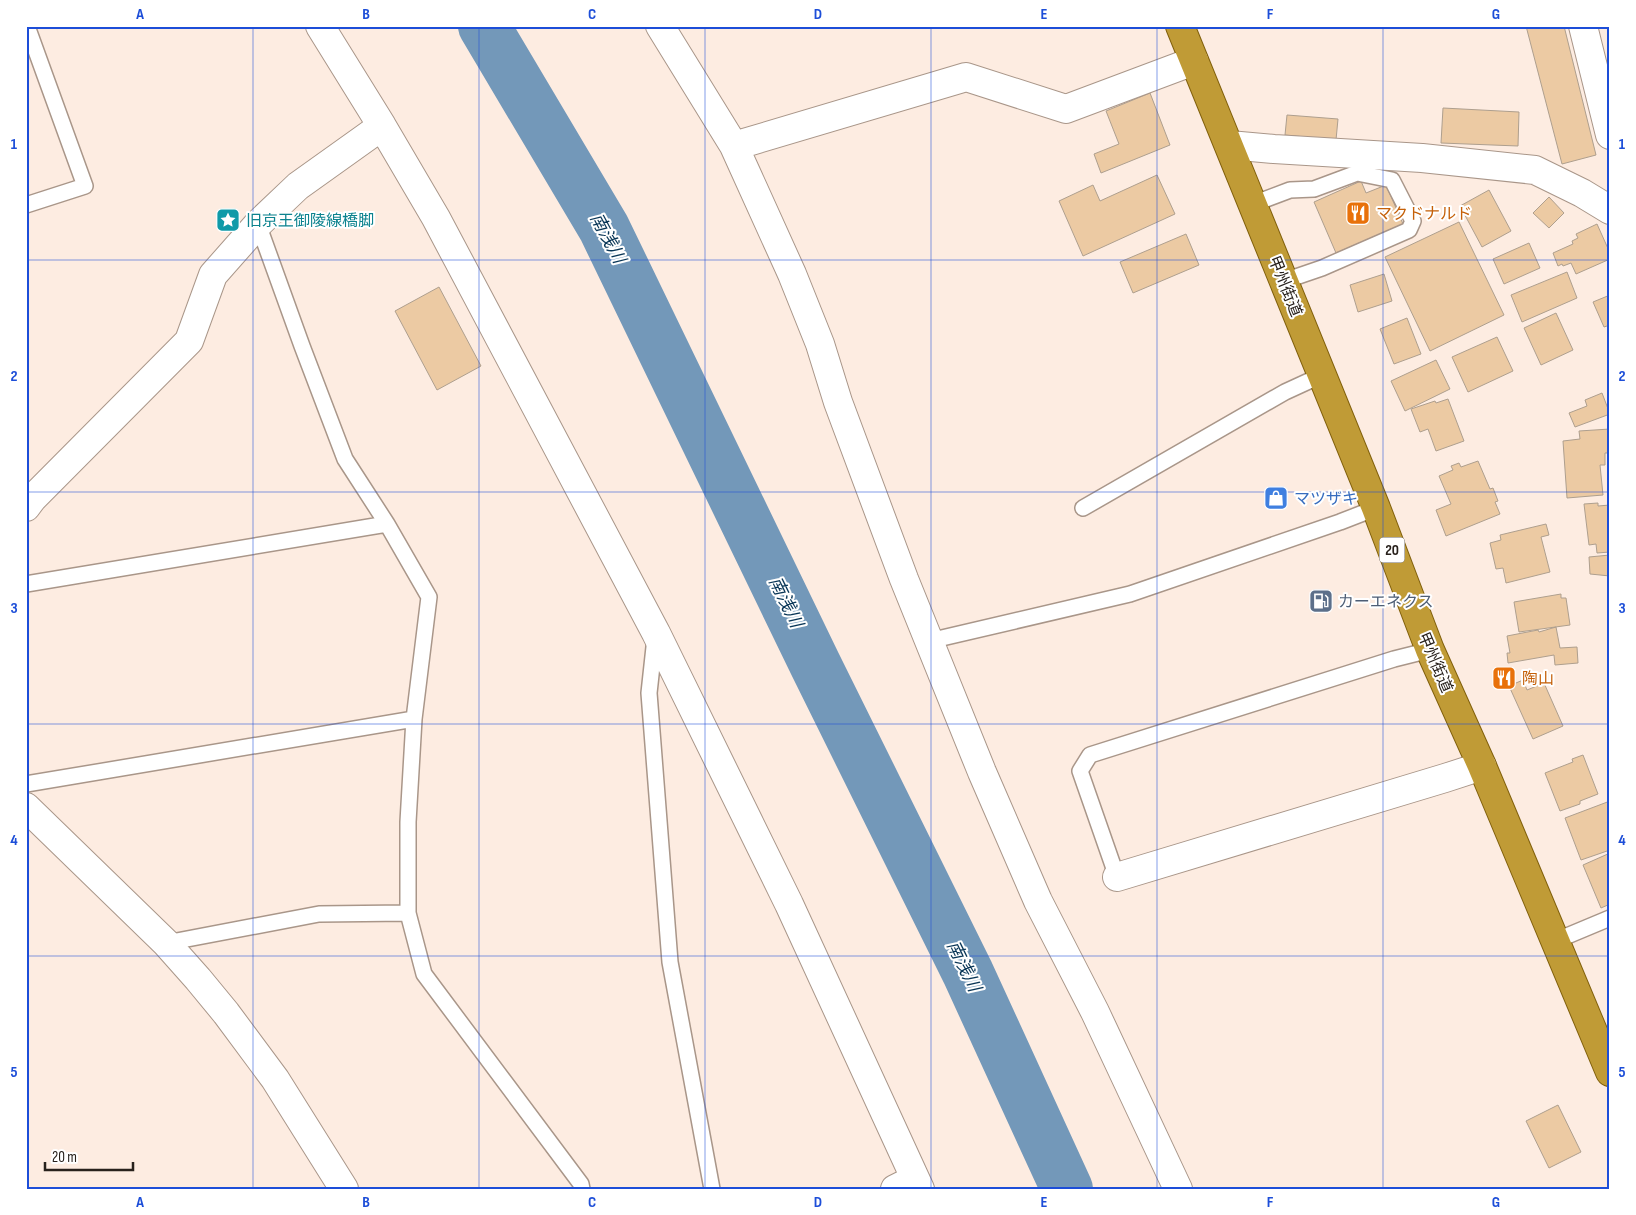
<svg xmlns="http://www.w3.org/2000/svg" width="1636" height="1215" viewBox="0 0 1636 1215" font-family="'Sofia Sans Condensed','Noto Sans JP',sans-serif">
<rect width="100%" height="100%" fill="#fdece1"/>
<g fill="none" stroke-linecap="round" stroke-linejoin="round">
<!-- river -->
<path stroke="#7398b9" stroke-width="52" d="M484,26L604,228L815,664L968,973L1067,1189"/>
</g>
<!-- building -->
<path fill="#eccaa3" stroke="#ae9f8e" d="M1526,26H1564L1596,155L1562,164Z
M1150,93L1170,145L1101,173L1094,154L1119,144L1106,111Z
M1443,108L1519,112L1518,146L1441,143Z
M1287,115L1338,119L1336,140L1285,135Z
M1157,175L1175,214L1083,256L1059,201L1093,185L1100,201Z
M1361,181L1366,193L1386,185L1403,224L1336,253L1314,202Z
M1489,190L1511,231L1482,247L1460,206Z
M1549,197L1564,213L1549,228L1533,213Z
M1459,222L1504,315L1430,351L1385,257Z
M1597,224L1610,253V259L1576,274L1571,263L1563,266L1562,264L1558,266L1553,253L1573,244L1572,241L1578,238L1576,234Z
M1186,234L1199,265L1133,293L1120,262Z
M1529,243L1540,268L1504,284L1493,259Z
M1567,272L1577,298L1522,322L1511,295Z
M1384,274L1392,301L1358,312L1350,285Z
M439,287L481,366L437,390L395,311Z
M1610,295V325L1604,327L1593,302Z
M1556,313L1573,350L1541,365L1524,328Z
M1407,318L1421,354L1394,364L1380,329Z
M1497,337L1513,371L1468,392L1452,357Z
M1436,360L1450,389L1405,411L1391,381Z
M1602,393L1610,414L1575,427L1569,413L1587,406L1585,400Z
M1448,399L1464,441L1436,451L1428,429L1420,432L1411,409L1435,401L1436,403Z
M1610,429V453H1605V465H1600L1603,495L1567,498L1563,441L1580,439L1579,431Z
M1478,461L1490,489L1493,488L1498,501L1495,502L1500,514L1446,536L1436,510L1451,504L1439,476L1453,470L1451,466L1459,463L1461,467Z
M1598,503V506L1610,505V552L1597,553L1596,544L1589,545L1584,504Z
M1546,524L1549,535L1541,537L1550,572L1506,583L1503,568L1496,569L1490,543L1501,540L1500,535Z
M1610,555V576L1590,574L1589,557Z
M1561,594V598H1566L1570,625L1519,632L1514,602Z
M1556,627L1560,648L1577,647L1578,663L1555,665L1554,655L1508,663L1507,653H1510L1507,636L1538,630L1539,632Z
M1523,680L1527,690L1544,683L1563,726L1533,739L1509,686Z
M1583,755L1598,794L1580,801V804L1560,811L1545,773L1573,762L1572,759Z
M1610,801V850L1581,860L1565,818Z
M1610,853V904L1601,908L1583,865Z
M1558,1105L1581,1152L1549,1168L1526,1121Z"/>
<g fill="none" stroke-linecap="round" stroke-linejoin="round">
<!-- service casing -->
<g stroke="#a99689" stroke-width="18">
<path id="service" d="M1253,204L1290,190L1314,189L1357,173L1392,180L1413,221L1409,230L1322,268L1284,281
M26,205L85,186L27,26
M258,224L302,346L345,459L387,524L429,597L414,719L408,822V913L424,974L581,1184L582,1189
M1083,508L1285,392L1322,375
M26,584L387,524
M655,638L649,693L670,962L712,1189
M929,641L1130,594L1340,522L1376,508
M26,784L414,719
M1117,877L1080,771L1090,755L1394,659L1430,650
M1555,941L1610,918
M166,943L319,914L408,913"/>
</g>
<!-- minor casing -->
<g stroke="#a99689" stroke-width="30">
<path id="minor" d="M320,26L382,126L436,218L656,633L789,904L920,1189
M660,26L734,146L792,274L820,344L838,402L904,579L982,772L1038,901L1095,1012L1178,1189
M1583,26L1610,135
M1229,145L1274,149L1422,158L1535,170L1582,193L1610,210
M734,146L966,77L1066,109L1194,61
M26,507L32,499L189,341L213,275L258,224L298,186L382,126
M26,807L166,943L198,979L226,1013L275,1079L344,1189
M1117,877L1445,778L1482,766
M895,1189L915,1179"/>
</g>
<!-- trunk casing -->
<g stroke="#81600c" stroke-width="30">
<path id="trunk" d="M1180,26L1376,508L1430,650L1482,766L1610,1072"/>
</g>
<!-- service -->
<use href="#service" stroke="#fff" stroke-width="15"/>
<!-- minor -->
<use href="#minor" stroke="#fff" stroke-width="28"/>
<!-- trunk -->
<use href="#trunk" stroke="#c09b36" stroke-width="28"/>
</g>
<!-- grid -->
<path fill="none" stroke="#1d4ed8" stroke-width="1" stroke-opacity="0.55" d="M253,26V1189M479,26V1189M705,26V1189M931,26V1189M1157,26V1189M1383,26V1189M26,260H1610M26,492H1610M26,724H1610M26,956H1610"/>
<!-- icons -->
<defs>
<g id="restaurant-square" transform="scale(1.25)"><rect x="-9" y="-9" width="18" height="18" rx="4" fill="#e8710a" stroke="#fff"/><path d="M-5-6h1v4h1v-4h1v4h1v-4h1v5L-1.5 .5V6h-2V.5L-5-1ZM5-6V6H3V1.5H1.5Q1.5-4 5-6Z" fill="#fff"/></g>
<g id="sight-square" transform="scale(1.25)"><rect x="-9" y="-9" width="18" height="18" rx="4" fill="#0f9aa8" stroke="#fff"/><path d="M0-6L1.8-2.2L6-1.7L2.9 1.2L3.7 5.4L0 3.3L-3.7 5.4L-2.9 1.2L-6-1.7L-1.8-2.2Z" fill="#fff"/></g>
<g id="shop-square" transform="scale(1.25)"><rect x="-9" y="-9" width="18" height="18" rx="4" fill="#3f7fe0" stroke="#fff"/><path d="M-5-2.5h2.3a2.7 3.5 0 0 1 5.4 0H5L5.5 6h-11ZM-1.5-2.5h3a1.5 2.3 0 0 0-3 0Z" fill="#fff"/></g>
<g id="fuel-square" transform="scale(1.25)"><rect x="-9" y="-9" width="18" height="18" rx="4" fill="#5c6f8a" stroke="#fff"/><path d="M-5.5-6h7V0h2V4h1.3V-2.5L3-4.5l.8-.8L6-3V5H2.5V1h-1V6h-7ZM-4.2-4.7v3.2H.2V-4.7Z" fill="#fff"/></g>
</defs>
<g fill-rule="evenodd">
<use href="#restaurant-square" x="1358" y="213"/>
<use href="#sight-square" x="228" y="220"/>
<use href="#shop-square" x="1276" y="498"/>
<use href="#fuel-square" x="1321" y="601"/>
<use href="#restaurant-square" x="1504" y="678"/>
</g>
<g text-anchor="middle" stroke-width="4" stroke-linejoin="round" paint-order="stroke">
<!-- shield labels -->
<rect fill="#fff" stroke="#686460" stroke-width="1" x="1379.5" y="537.5" width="25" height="25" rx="4"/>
<g font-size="15" font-weight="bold" fill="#28211c">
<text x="1392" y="555">20</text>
</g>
<!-- food labels -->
<g font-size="16" fill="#c56008" stroke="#fff" text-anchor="start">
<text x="1376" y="219">マクドナルド</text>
<text x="1522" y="684">陶山</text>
</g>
<!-- culture labels -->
<g font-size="16" fill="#0d838f" stroke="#fff" text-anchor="start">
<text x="246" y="226">旧京王御陵線橋脚</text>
</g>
<!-- street labels -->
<g font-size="16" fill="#28211c" stroke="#fff">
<text transform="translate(1286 286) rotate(68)" y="6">甲州街道</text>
<text transform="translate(1436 662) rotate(67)" y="6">甲州街道</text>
</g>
<!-- shop labels -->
<g font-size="16" fill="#366cbe" stroke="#fff" text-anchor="start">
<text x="1294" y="504">マツザキ</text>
</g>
<!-- service labels -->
<g font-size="16" fill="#4e5e75" stroke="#fff" text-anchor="start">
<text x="1338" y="607">カーエネクス</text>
</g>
<!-- water labels -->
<g font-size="18" font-style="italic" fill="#083556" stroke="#fff">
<text transform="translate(608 238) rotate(62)" y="6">南浅川</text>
<text transform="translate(786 602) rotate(64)" y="6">南浅川</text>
<text transform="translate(964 966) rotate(64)" y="6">南浅川</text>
</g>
</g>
<!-- border -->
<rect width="1636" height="1215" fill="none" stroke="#ffffff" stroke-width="55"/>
<!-- scale -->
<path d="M45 1162v8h88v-8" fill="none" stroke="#28211c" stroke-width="2.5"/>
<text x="52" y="1162" font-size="15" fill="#28211c" stroke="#ffffff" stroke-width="4" paint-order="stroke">20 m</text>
<rect x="28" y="28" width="1580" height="1160" fill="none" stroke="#1d4ed8" stroke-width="2"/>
<g font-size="16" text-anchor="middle" font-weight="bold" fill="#1d4ed8">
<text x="140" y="19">A</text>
<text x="366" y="19">B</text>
<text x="592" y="19">C</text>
<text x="818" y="19">D</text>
<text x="1044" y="19">E</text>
<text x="1270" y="19">F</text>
<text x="1496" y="19">G</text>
<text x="14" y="149">1</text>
<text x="1622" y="149">1</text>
<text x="14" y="381">2</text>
<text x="1622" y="381">2</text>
<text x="14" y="613">3</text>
<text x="1622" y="613">3</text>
<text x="14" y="845">4</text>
<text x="1622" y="845">4</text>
<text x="14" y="1077">5</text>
<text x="1622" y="1077">5</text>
<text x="140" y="1207">A</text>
<text x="366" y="1207">B</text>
<text x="592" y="1207">C</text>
<text x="818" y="1207">D</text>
<text x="1044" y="1207">E</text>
<text x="1270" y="1207">F</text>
<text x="1496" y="1207">G</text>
</g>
</svg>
